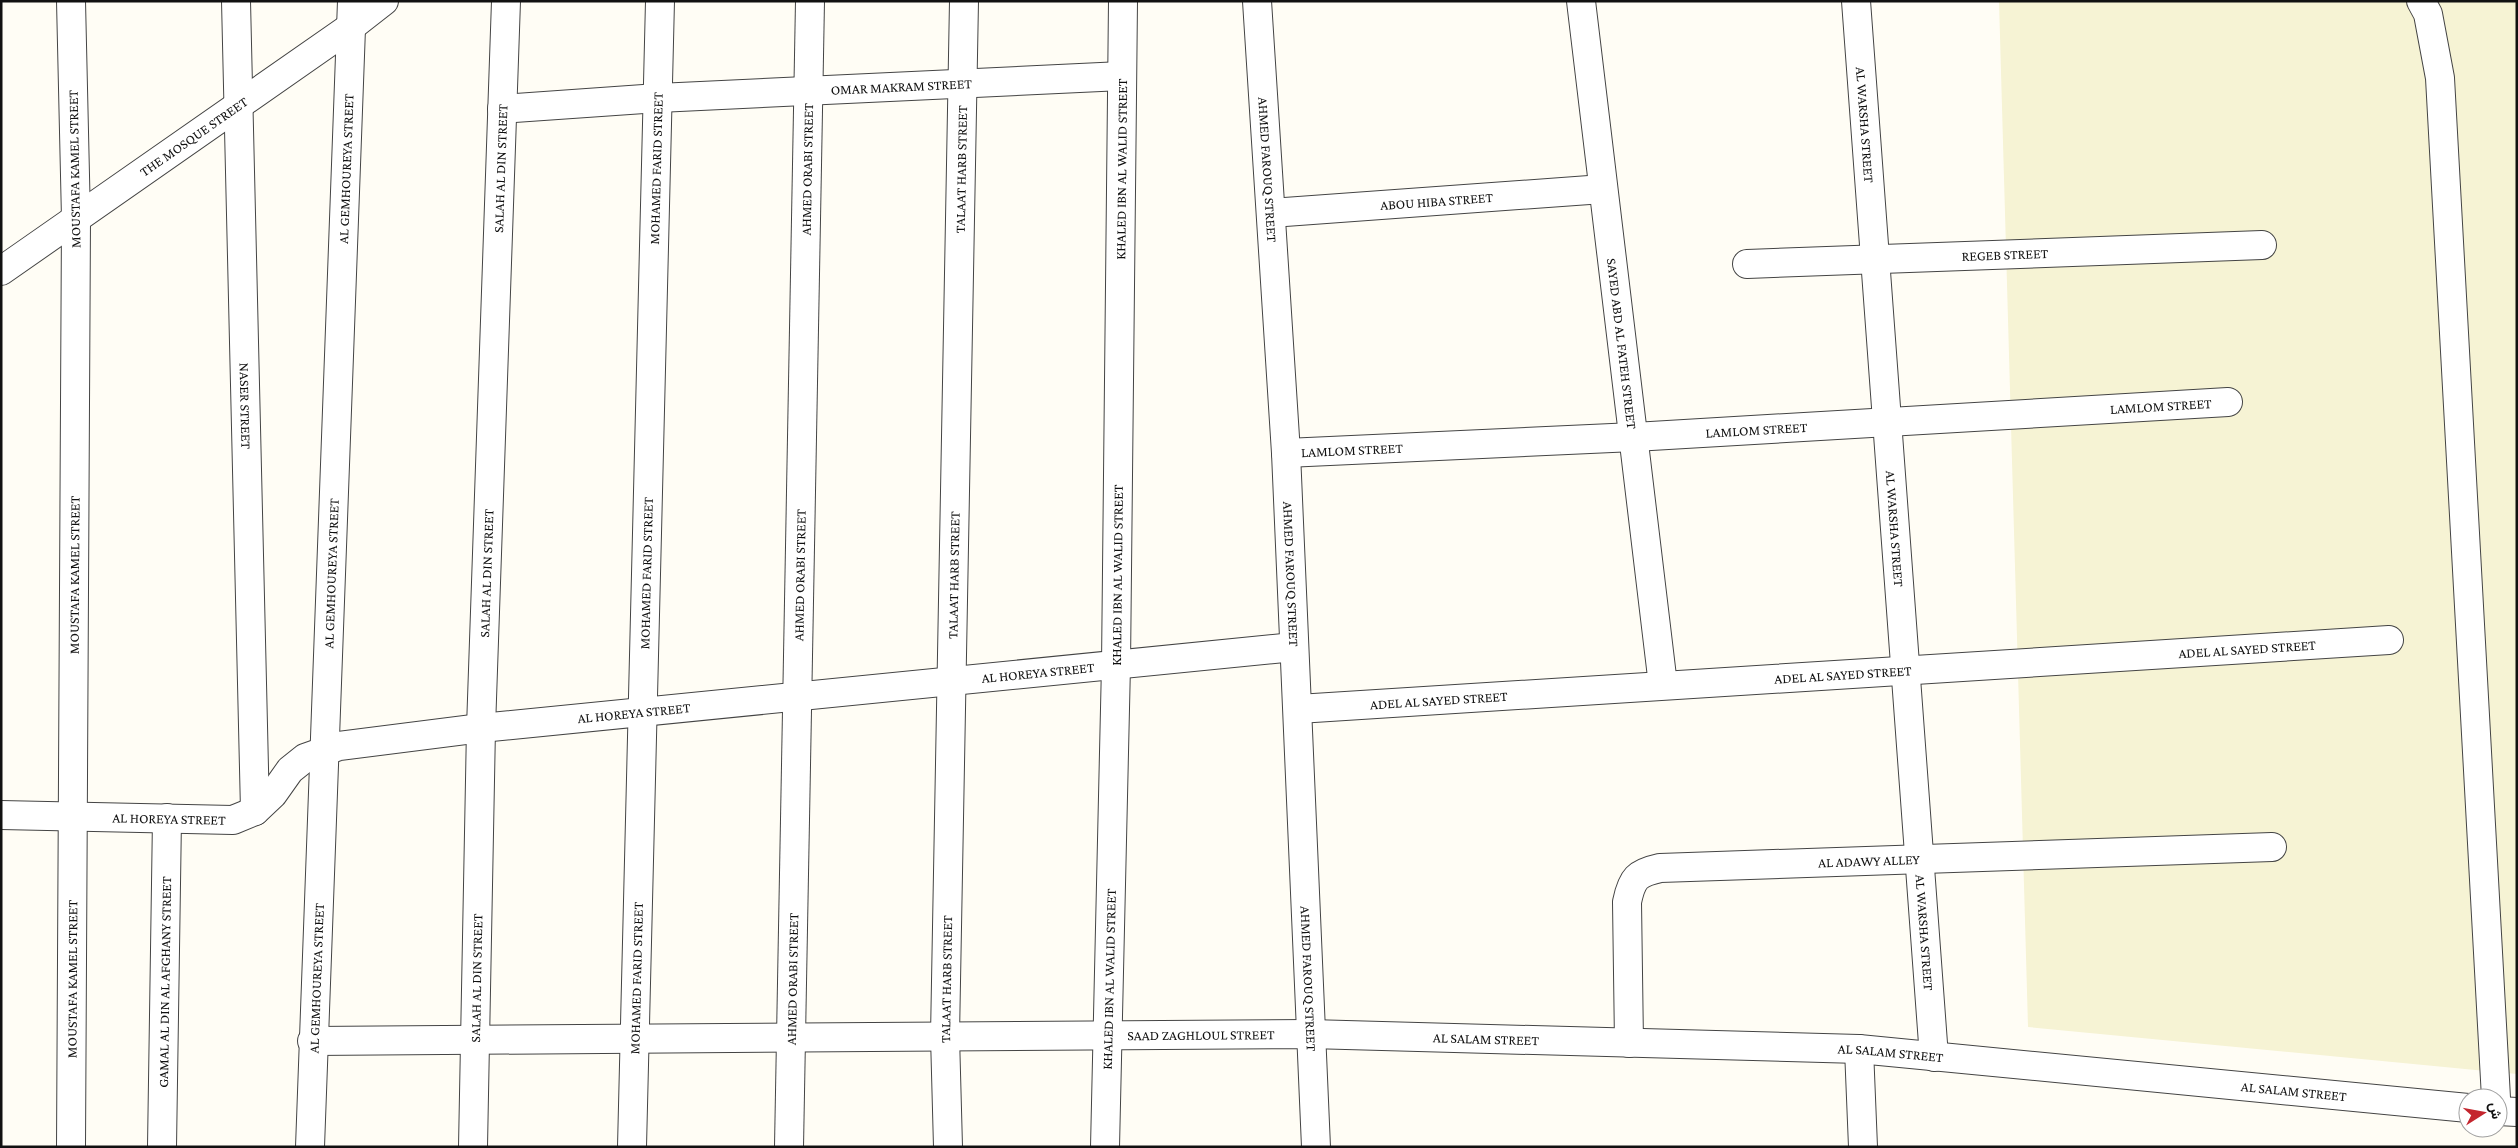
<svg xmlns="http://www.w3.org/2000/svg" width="2518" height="1148" viewBox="0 0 2518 1148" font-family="'Crimson Pro',Vazirmatn,serif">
<rect width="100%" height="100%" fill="#fffdf5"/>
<!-- farmland -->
<path fill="#f6f3d4" d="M1999,1H2517V1074L2028,1027Z"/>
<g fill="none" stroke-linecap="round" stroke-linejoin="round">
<!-- minor casing -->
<g stroke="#444" stroke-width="30">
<g id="minor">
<path id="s1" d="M236,1L255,811"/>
<path id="s2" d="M1257,1L1286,453L1316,1147"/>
<path id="s3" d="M1581,1L1663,685"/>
<path id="s4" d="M1856,1L1934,1057"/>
<path d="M2421,1L2428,14L2440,78L2496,1098"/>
<path id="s5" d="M502,109L658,98L1122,76"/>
<path id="s6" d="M1271,213L1603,189"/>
<path id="s7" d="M1747,264L2262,245"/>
<path id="s8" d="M1,271L352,26L384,1"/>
<path id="s9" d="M1286,453L1634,437L2228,402"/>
<path id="s10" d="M1298,709L2389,640"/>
<path id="s11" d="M1,815L233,820L255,811L273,794L290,770L305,758L339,746L481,728L1294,647"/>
<path id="s12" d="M312,1041L1310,1034L1859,1049L2468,1108"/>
<path id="s13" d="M1629,1043L1627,902C1632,878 1637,873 1660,868L2272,847"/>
<path d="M1859,1049L1863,1147"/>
<path d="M2498,1111L2517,1112"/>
<path id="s14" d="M71,1147L76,219L71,1"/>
<path id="s15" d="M162,1147L167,818"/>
<path id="s16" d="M310,1147L352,1"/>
<path id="s17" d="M473,1147L481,728L506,1"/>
<path id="s18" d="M632,1147L660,1"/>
<path id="s19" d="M789,1147L810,1"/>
<path id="s20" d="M948,1147L945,1036L964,1"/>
<path id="s21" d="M1105,1147L1116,665L1123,1"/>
</g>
</g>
<!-- minor -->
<use href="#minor" stroke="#fff" stroke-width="28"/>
</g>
<g text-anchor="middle" stroke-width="5" stroke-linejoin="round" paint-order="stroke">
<!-- street labels -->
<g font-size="14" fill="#111" stroke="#fff">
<text dy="5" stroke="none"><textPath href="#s5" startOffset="400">OMAR MAKRAM STREET</textPath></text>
<text dy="5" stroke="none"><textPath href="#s4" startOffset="124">AL WARSHA STREET</textPath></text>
<text dy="5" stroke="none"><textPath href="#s8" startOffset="235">THE MOSQUE STREET</textPath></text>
<text transform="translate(74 169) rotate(-91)" y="5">MOUSTAFA KAMEL STREET</text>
<text dy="5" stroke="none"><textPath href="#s16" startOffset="979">AL GEMHOUREYA STREET</textPath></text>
<text dy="5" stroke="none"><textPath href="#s17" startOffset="979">SALAH AL DIN STREET</textPath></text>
<text dy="5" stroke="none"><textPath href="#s18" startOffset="979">MOHAMED FARID STREET</textPath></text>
<text dy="5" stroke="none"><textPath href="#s19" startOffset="978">AHMED ORABI STREET</textPath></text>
<text dy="5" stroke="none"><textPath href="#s20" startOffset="978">TALAAT HARB STREET</textPath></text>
<text dy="5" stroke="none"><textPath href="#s21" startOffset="978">KHALED IBN AL WALID STREET</textPath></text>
<text dy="5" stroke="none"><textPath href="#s2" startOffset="169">AHMED FAROUQ STREET</textPath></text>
<text dy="5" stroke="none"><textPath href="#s6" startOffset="166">ABOU HIBA STREET</textPath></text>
<text dy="5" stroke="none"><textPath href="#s7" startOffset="258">REGEB STREET</textPath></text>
<text dy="5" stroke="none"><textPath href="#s3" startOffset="345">SAYED ABD AL FATEH STREET</textPath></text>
<text dy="5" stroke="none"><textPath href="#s1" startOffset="405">NASER STREET</textPath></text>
<text dy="5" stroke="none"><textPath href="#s9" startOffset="876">LAMLOM STREET</textPath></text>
<text dy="5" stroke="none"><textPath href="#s9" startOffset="471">LAMLOM STREET</textPath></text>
<text dy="5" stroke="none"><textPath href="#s9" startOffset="66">LAMLOM STREET</textPath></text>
<text dy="5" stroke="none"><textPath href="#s4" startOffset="529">AL WARSHA STREET</textPath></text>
<text dy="5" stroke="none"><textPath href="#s14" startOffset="572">MOUSTAFA KAMEL STREET</textPath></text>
<text dy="5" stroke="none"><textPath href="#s16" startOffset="574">AL GEMHOUREYA STREET</textPath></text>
<text dy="5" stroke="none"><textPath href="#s17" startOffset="574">SALAH AL DIN STREET</textPath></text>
<text dy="5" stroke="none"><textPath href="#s18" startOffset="574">MOHAMED FARID STREET</textPath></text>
<text dy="5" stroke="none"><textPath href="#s19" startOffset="572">AHMED ORABI STREET</textPath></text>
<text dy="5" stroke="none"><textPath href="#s20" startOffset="572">TALAAT HARB STREET</textPath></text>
<text dy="5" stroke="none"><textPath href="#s21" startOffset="572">KHALED IBN AL WALID STREET</textPath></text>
<text dy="5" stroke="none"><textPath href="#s2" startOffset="574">AHMED FAROUQ STREET</textPath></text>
<text dy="5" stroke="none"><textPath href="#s10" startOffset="951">ADEL AL SAYED STREET</textPath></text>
<text dy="5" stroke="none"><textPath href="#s11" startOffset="1068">AL HOREYA STREET</textPath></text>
<text dy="5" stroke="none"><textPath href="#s10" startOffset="546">ADEL AL SAYED STREET</textPath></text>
<text dy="5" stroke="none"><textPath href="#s10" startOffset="141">ADEL AL SAYED STREET</textPath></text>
<text dy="5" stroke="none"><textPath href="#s11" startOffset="662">AL HOREYA STREET</textPath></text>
<text dy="5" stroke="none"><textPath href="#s11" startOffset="168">AL HOREYA STREET</textPath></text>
<text dy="5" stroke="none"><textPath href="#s13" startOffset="402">AL ADAWY ALLEY</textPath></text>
<text dy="5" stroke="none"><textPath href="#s4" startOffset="934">AL WARSHA STREET</textPath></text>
<text dy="5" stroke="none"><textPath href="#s2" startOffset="979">AHMED FAROUQ STREET</textPath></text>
<text dy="5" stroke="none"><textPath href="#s14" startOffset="168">MOUSTAFA KAMEL STREET</textPath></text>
<text dy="5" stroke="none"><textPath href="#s16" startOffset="169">AL GEMHOUREYA STREET</textPath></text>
<text dy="5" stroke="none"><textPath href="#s17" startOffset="169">SALAH AL DIN STREET</textPath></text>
<text dy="5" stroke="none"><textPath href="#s18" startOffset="169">MOHAMED FARID STREET</textPath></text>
<text dy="5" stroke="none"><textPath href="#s19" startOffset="168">AHMED ORABI STREET</textPath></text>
<text dy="5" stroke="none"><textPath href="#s20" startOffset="168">TALAAT HARB STREET</textPath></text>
<text dy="5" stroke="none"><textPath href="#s21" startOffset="168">KHALED IBN AL WALID STREET</textPath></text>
<text dy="5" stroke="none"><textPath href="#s15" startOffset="165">GAMAL AL DIN AL AFGHANY STREET</textPath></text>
<text dy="5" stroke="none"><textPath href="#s12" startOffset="889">SAAD ZAGHLOUL STREET</textPath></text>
<text dy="5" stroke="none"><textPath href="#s12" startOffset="1174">AL SALAM STREET</textPath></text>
<text dy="5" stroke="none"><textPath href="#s12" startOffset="1579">AL SALAM STREET</textPath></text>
<text dy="5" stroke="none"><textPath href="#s12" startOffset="1984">AL SALAM STREET</textPath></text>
</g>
</g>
<!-- border -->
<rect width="2518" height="1148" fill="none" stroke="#111111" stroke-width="5"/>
<!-- north arrow -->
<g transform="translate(2483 1113) rotate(79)"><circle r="24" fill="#ffffff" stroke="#a0a0a0"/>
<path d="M0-4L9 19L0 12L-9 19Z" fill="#c4262e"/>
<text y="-8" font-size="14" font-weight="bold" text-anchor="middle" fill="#111111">ش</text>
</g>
</svg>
